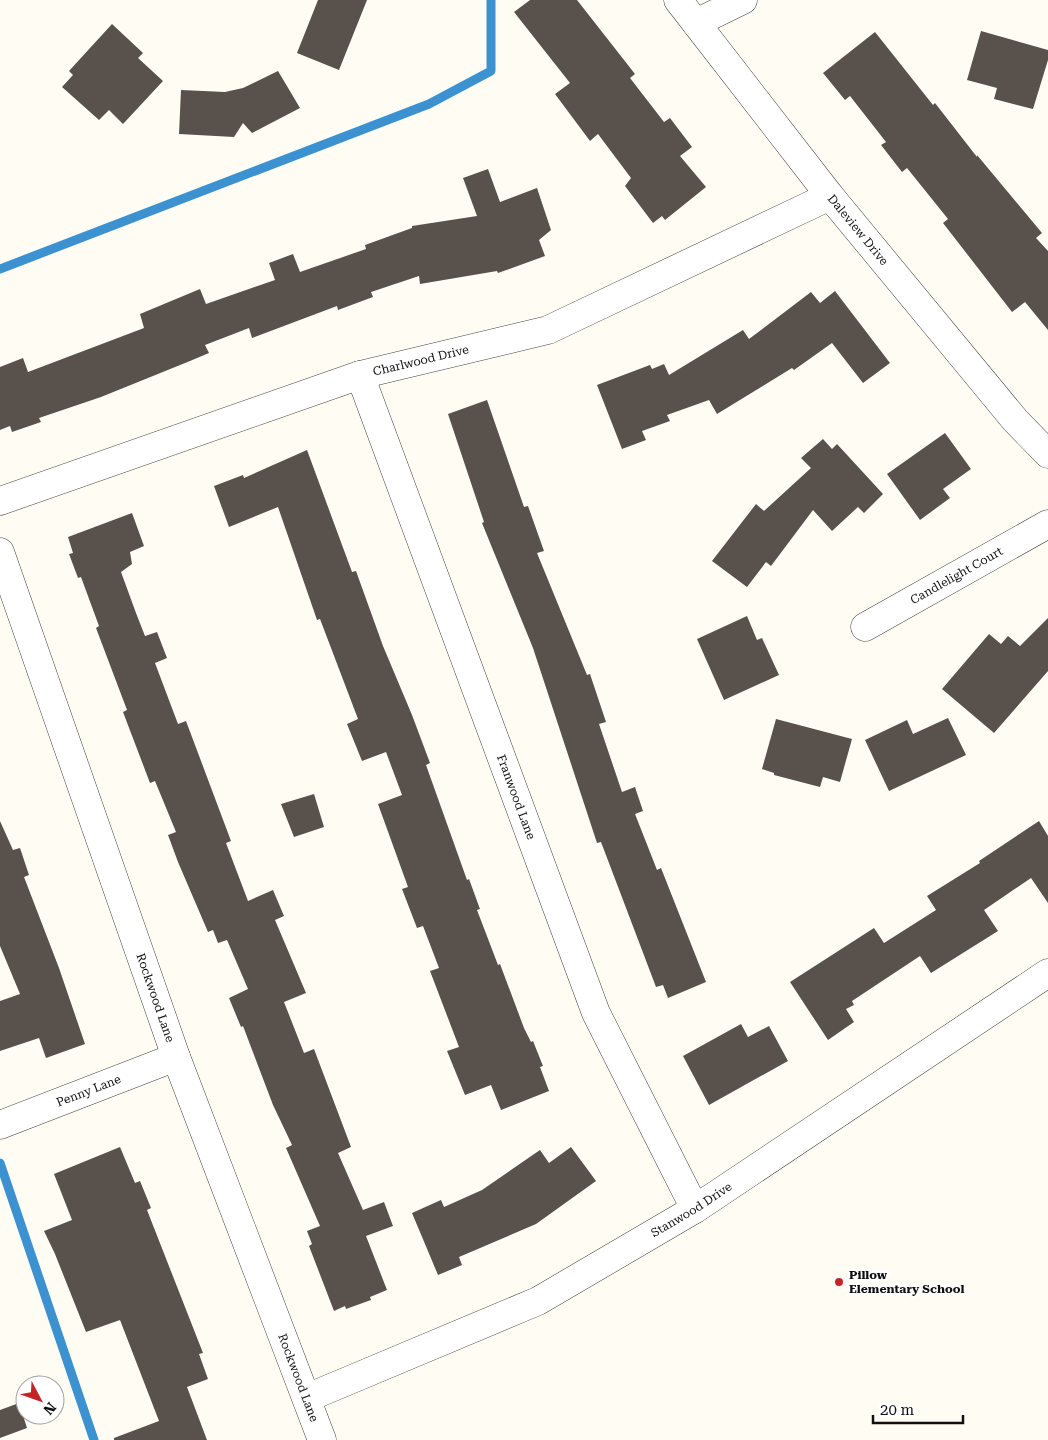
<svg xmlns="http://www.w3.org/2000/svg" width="1048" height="1440" viewBox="0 0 1048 1440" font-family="'Roboto Serif',serif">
<rect width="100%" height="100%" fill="#fffdf3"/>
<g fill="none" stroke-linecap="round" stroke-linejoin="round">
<!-- stream -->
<path stroke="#3c91d0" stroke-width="9" d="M0,269L429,104L491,71V0
M0,1163L94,1440"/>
</g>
<!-- building -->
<path fill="#59514c" d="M318,0H367L339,70L297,53Z
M530,0H577L635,74L630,78L664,122L670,118L692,147L680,156L706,187L665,220L662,216L653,223L625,186L631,178L598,134L590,141L555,94L570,83L514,12Z
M112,24L143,53L138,58L163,81L123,124L109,110L99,120L62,87L73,75L69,71Z
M981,31L1048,50V60L1033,109L994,99L997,88L967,80Z
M875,32L933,105L935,103L977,157V155L1042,233L1036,238L1048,251V330L1025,302L1012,312L943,223L948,219L907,168L902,172L881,145L886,142L850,96L845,100L823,73Z
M278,71L300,108L252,133L243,123L234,137L179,134L181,90L225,92L243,88Z
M488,169L500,202L537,188L551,230L539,240L545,256L498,273L497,271L420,284L419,276L371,292L373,297L338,310L337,306L252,338L249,328L205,345L209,353L190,361L101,397L39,418L41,422L12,432L10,426L0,430V367L23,358L28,372L144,328L140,314L200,289L206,304L275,280L269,263L293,254L300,272L366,249L365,245L412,228V226L477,216L463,178Z
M835,291L890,363L863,383L832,343L794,370L792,368L717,414L709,400L667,415L670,421L642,431L646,440L622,449L597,385L650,365L652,369L664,364L669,375L743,330L749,339L811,292L820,303Z
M487,400L524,507L528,506L544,551L537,553L587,675L590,674L606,722L599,724L622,792L635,787L643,811L635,814L657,870L661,868L706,982L668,998L663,985L656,987L601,842L597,843L533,648L482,523L484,522L448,414Z
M945,433L971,469L943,489L950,498L920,520L887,474Z
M823,439L832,449L837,444L883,494L864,513L858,507L832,531L813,510L771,566L766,562L747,587L712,561L756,504L764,511L811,468L801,458Z
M307,450L352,572L356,571L383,646L412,715L430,763L426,765L467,880L469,879L480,909L477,910L498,965L500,964L524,1028L531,1042L533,1041L543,1066L540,1067L549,1091L501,1110L491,1085L465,1095L447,1051L459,1047L430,971L439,968L423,926L417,928L402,889L408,887L378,804L402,795L386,752L362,761L347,724L358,719L320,619L317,620L278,507L229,527L214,486L243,475L244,478Z
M132,513L144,546L130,552L132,564L121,572L136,613L145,636L157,632L167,658L155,663L178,724L186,721L231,841L226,843L248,901L273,890L284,916L275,920L306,993L284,1002L304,1053L314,1049L351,1147L338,1153L363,1210L384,1202L393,1226L366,1236L387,1290L370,1297L371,1300L346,1309L345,1306L334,1311L309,1246L312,1244L307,1231L320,1226L286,1148L292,1145L273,1105L243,1026L241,1027L229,998L248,989L227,940L218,943L213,930L208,932L178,862L168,835L176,832L155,781L150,783L123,712L127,710L96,628L99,626L81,577L78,578L69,554L73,553L68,537Z
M747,616L757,640L762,638L779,675L724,700L697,639Z
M1048,618V671L994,733L942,689L989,634L1001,644L1008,636L1020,646Z
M948,718L966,755L889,791L865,740L907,720L913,734Z
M776,719L852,739L840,782L823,777L820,787L774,775V773L762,769Z
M314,794L324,827L294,837L281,804Z
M0,821L13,850L20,848L29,875L24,877L59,968L85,1044L46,1058L39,1038L0,1051V1001L20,994L0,946Z
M1039,821L1048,836V903L1031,878L984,910L998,931L931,973L920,956L852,1001L854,1005L846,1009L854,1022L828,1040L790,982L874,928L884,943L936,910L927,896L980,863L979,861Z
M741,1024L748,1037L769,1026L788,1061L709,1105L683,1056Z
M120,1147L135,1183L140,1181L151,1208L147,1210L203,1353L199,1354L208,1379L187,1387L207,1440H114V1438L159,1421L120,1320L86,1332L55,1254L44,1231L72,1220L54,1174Z
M571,1147L596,1181L536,1224L459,1257L462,1265L438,1275L412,1213L441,1200L444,1207L482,1190L540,1150L549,1163Z
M19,1403L27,1428L0,1438V1410Z"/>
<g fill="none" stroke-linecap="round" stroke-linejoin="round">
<!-- minor casing -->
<g stroke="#434343" stroke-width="29">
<g id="minor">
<path id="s1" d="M678,0L830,196L1015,420L1048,454"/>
<path d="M696,23L743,0"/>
<path id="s2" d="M360,375L596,1013L695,1209"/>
<path id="s3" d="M0,501L360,375L548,330L830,196"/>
<path id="s4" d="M0,552L176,1057L322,1440"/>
<path id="s5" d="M865,627L1048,524"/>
<path id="s6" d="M0,1125L176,1057"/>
<path id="s7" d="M307,1398L538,1301L695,1209L1048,973"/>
</g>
</g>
<!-- minor -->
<use href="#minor" stroke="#fff" stroke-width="28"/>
</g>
<!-- markers -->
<circle fill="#c42427" stroke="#fff" stroke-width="2" cx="839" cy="1282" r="5"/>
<g text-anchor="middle" stroke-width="5" stroke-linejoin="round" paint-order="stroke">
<!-- street labels -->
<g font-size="12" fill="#101010" stroke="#fff">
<text dy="4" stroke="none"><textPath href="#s1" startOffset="292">Daleview Drive</textPath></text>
<text dy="4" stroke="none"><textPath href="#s3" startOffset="444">Charlwood Drive</textPath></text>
<text dy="4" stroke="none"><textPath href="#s5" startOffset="105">Candlelight Court</textPath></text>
<text dy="4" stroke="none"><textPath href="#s2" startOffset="450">Franwood Lane</textPath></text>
<text dy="4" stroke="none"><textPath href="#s4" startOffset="472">Rockwood Lane</textPath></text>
<text dy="4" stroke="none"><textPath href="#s6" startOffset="95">Penny Lane</textPath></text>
<text dy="4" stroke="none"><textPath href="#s7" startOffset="429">Stanwood Drive</textPath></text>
<text dy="4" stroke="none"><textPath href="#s4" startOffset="878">Rockwood Lane</textPath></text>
</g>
<!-- poi labels -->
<g font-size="12" font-weight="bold" fill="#101010" stroke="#fff" text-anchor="start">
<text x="849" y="1279">Pillow<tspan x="849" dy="14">Elementary School</tspan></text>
</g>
</g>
<!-- north arrow -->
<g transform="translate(40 1400) rotate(131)"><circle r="24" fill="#ffffff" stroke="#9f9f9f"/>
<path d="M0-4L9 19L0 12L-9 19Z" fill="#c42427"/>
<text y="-8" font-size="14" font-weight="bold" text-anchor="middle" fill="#101010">N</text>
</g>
<!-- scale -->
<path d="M873 1415v8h90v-8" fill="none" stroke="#101010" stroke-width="2.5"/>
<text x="880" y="1415" font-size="15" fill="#101010" stroke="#ffffff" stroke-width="4" paint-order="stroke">20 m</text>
</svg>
